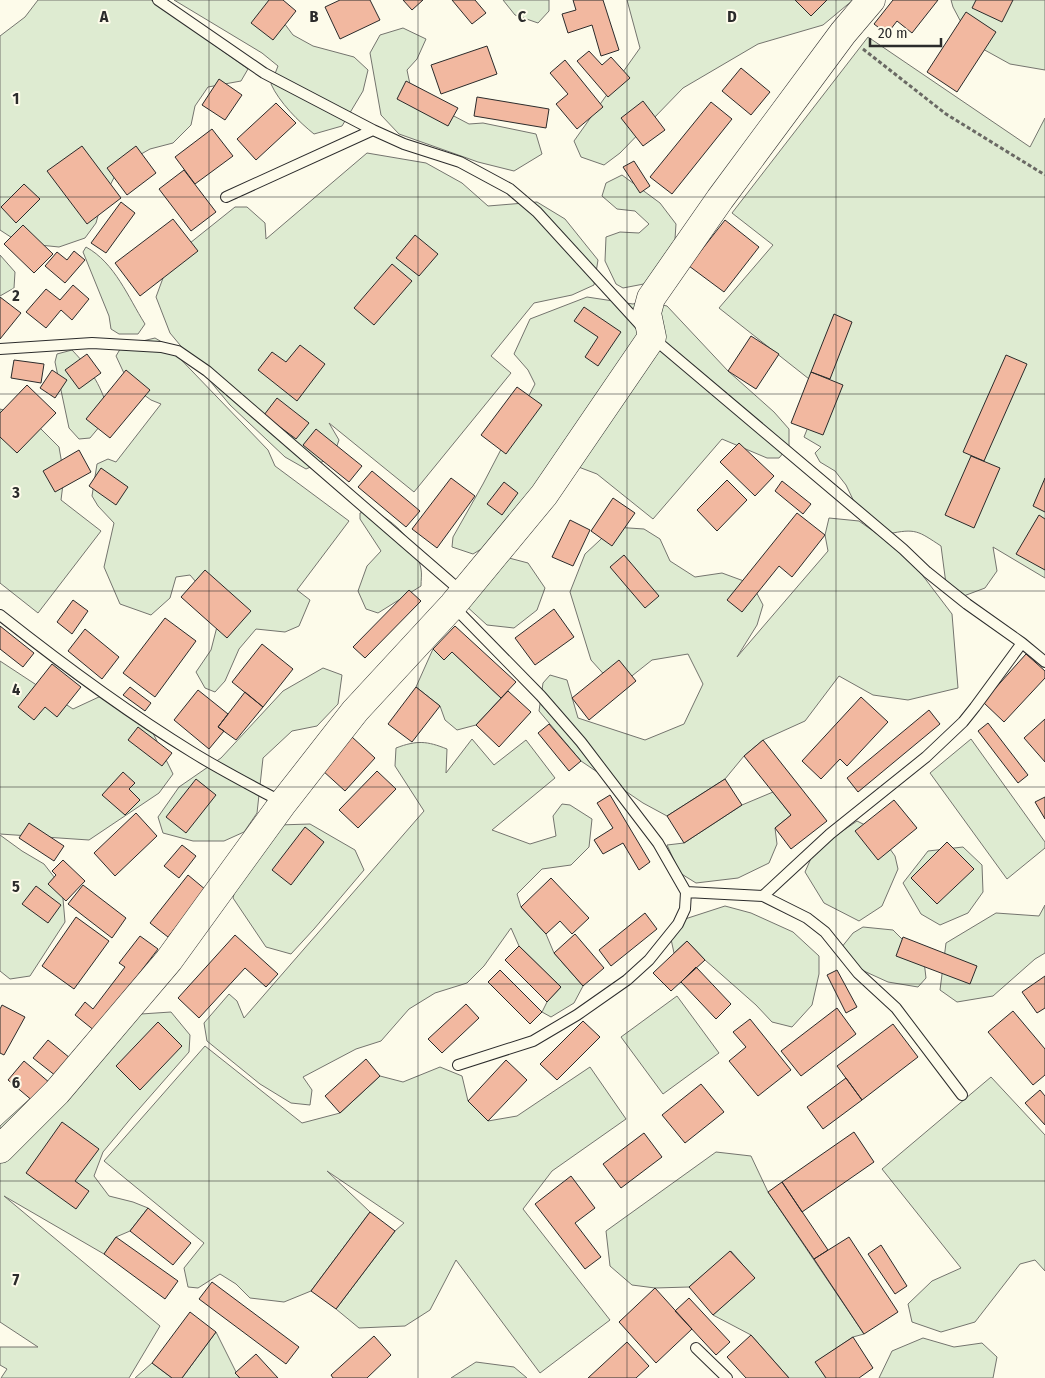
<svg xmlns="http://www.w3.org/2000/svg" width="1045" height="1378" viewBox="0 0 1045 1378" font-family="'Fira Sans Condensed',sans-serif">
<rect width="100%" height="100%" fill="#fdfbea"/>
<!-- green -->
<path fill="#deebd1" stroke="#74746e" d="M38,0H151L248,69L241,81L208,87L195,106L191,125L173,143L150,149L120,166L102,201L96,223L85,238L59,247L20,243L0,230V36L25,17Z
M174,0H273L275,11L293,35L313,46L354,57L368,70L363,91L342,126L314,134C299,122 279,102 271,84L278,66L262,53Z
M503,0H549V11L538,23L515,15Z
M627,0H853L823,25L758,44L683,88L620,153L604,165L581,157L574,141L640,48Z
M951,0H1045V70L1010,64L972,43L953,7Z
M403,28L426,39L417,59L407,70L412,94L469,124L483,123L536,134L542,154L514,171L478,162L399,134L381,115L370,53L380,35Z
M868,37L1030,147L1045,118V578L993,547L997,571L985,588L961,597L946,584L941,546C918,531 916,528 888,534L860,514L846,485L835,471L820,462L815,453L821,447L804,437L823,390L719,308L773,245L732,213Z
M367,153L426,163L462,183L488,206L537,202L565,219L598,260L594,285L572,295L534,303L491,356L511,373L414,492L329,423L339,440L333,457L306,469L285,457L230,405L170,333L156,297L170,259L235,207H247L265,223L266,239Z
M622,175L660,203L676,224L674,254L649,283L623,288L616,284L605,261L606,237L620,232L639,233L649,224L635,211L617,209L602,196L606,183Z
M86,247C115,263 128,297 145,324L138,334H119L111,329L109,316L83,252Z
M0,255L15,272L14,288L0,296Z
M587,297L633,304L644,301L667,306L728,371L774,412L789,429V446L779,458H767L722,439L653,519L597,474L568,463L496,540L473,554L452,547L453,537L483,484L535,384L528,370L514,354L530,319Z
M155,338L167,345L268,450L275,466L349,521L297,590L310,600L299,626L285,632L256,629L239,649L225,681L215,692L205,688L196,672L211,650L221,611L190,575L176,577L170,598L151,615L120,604L104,567L114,523L98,506L92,496L97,464L108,459L116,462L161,404L151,400L129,384L116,356L122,346Z
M72,350C94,373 100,385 110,414L90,438L79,439L69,428L55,362L57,354Z
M0,409L29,417L59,447L64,476L61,500L101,531L38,613L0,583Z
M371,510C395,521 416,542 421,569C422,574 421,580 421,586L378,613L366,609L358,591L367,566L381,551L360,519V513Z
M829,518L859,521L907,555L952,614L958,688L908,700L873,695L839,676L805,721L763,740L744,756L725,779L667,816L643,803L581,761L539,711L543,683L550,675L567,680L578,718L645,740L684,724L703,684L688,654L652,660L623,683L609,680L591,660L570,592L585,554L614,527L644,529L660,539L670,561L695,577L722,573L752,584L763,605L757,625L737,657L828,551L825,535Z
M509,558L528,563L545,588L537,610L514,628L487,625L464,604Z
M433,649L444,660L452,652L501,698L476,725L457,730L445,720L440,706L416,687Z
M0,661L73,709L101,696L152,731L173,774L159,793L89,840L0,834Z
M323,668L342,675L338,704L317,726L292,731L263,758L257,813L244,832L224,841H193L163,833L158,817L179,787L221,758L283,691Z
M472,739L494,765L526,740L555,778L492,830L530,844L556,836L553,816L562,804L570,805L592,819L589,847L571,865L542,869L517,894L521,907L546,934L554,953L583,986L574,1003L551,1017L542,1012L547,1002L561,987L519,946L511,928L484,966L467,983L435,993L409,1009L381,1041L356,1049L303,1077L312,1090L310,1105L291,1103L260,1084L207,1041L204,1023L229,994L237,1001L244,1018L424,811L395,766L396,748C417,740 427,741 447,749L446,773Z
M971,739L1045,842V848L1007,879L930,773Z
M773,792L791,815L775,828L777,844L769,863L738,878L696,883L680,873L667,845L684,843L742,805Z
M857,821L877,831L895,856L898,869L882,906L859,921L824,903L805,872L812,856L828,841Z
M310,824L355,850L364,870L314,929L291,954L266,947L233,898L241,867L278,825Z
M0,835L22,851L44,864L62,887L65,922L30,976L10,979L0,971Z
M963,847L982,865L983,892L968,913L940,925L921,914L903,883L928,851Z
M1045,905V953L1035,959L993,996L957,1002L940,990L946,943L996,913L1039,916Z
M725,906L751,913L793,932L819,956V974L812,1005L792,1027L772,1022L756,1005L705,960L687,941L674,953L671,939L685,919Z
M863,927L893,930L924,961L926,978L918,987L888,982L855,967L841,948L853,933Z
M677,996L719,1053L663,1094L621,1037Z
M171,1012L190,1035L189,1052L132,1117L103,1152L94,1176L109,1196L133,1202L148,1208L130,1231L116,1237L104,1254L4,1196L160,1326L129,1378H1L7,1369L0,1365V1347H38L0,1322V1126L83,1050L141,1014Z
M205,1046L302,1123L340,1113L380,1076L403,1082L440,1067L462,1076L468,1101L488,1121L517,1116L590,1067L626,1119L552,1171L523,1209L610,1320L540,1373L456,1260L430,1310L405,1326L359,1328L336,1309L395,1231L404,1223L327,1171L370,1212L311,1291L284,1302L250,1298L236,1284L220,1274L198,1288L188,1287L184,1268L204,1243L104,1161Z
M991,1077L1045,1135V1271L1035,1260L1020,1264L975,1322L941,1332L912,1322L908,1304L932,1281L961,1268L882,1169Z
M716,1152L751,1156L768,1192L864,1334L853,1337L816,1362L826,1378H789L751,1335L713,1315L754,1278L731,1251L689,1287L655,1288L632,1285L610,1266L606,1231Z
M216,1332L239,1378H182Z
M923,1338L954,1347L982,1343L997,1357L993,1378H879L892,1351Z
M476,1362L514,1367L527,1378H451Z
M152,1363L172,1378H135Z"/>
<!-- building -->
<path fill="#f2b8a0" stroke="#2b2b2b" d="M269,0H283L296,11L273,40L251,23Z
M340,0H370L380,20L340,39L325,7Z
M403,0H423L412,10Z
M452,0H475L486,13L472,24Z
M573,0H603L619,50L601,56L592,25L568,33L562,14L576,10Z
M795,0H827L811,16Z
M893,0H938L912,33L897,21L887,34L874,24Z
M976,0H1013L1002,22L972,8Z
M966,12L996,32L957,92L927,72Z
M487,46L497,74L441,94L431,65Z
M589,51L602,65L611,57L630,78L608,97L577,61Z
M565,60L603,107L577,129L556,104L568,94L550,73Z
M741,68L770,92L751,115L722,91Z
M219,79L242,95L225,120L202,105Z
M406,81L458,108L448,126L397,99Z
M477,97L549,109L546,128L474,116Z
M643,101L665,130L643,146L621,118Z
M711,102L732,119L672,194L650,177Z
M276,103L296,123L256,160L237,139Z
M212,129L233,156L195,184L175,157Z
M82,146L121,198L87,224L47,171Z
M136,146L156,173L127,195L107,168Z
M634,161L650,186L640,193L623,167Z
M184,170L216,212L191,231L159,189Z
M24,184L40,199L16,223L1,207Z
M121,202L135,213L106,253L91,243Z
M173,219L198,251L140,296L115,263Z
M725,220L759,247L724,292L689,266Z
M23,225L53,254L34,273L4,244Z
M415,235L438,254L419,276L396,258Z
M74,251L85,260L65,283L45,266L57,252L67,260Z
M392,264L412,281L374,325L354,308Z
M73,285L89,299L72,320L61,310L46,328L26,312L46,289L60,300Z
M0,297L21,313L0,339Z
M584,307L621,332L598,366L585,357L598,337L574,321Z
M834,314L852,322L830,379L811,372Z
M751,336L779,354L756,389L728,371Z
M300,345L325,364L297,401L258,370L272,352L286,362Z
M87,354L101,373L79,389L65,370Z
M1006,355L1027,364L984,461L963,452Z
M14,360L44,364L41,383L11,378Z
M52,370L67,380L55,398L40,388Z
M126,370L150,390L110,438L86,419Z
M811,372L843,385L823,435L791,423Z
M27,385L56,413L17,453L0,437V413Z
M517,387L542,405L506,454L481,435Z
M277,398L309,423L296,439L264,415Z
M316,429L362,466L349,482L303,445Z
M739,443L774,476L755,496L720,462Z
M79,450L91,472L55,492L43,471Z
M971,456L1000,468L974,528L945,515Z
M101,468L128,487L116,505L89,486Z
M372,471L420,511L406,527L358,487Z
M451,478L475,496L437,548L412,529Z
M1045,478V512L1033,506Z
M727,480L747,500L717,531L697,510Z
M782,481L811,504L803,514L775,491Z
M504,482L518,493L502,515L487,504Z
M613,498L635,513L612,546L591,531Z
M797,513L825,535L792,577L779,566L742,612L727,600Z
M1039,515L1045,519V570L1016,554Z
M570,520L590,530L573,566L552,557Z
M624,555L659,596L645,608L610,567Z
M205,570L251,611L227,638L181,597Z
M409,590L421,601L365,658L353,647Z
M73,600L88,611L72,634L57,622Z
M554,609L574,637L535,665L515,638Z
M165,618L196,641L155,697L123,673Z
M0,626L34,653L23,667L0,649Z
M455,626L516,682L501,698L452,652L444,660L433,649Z
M85,629L119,657L102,679L68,651Z
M262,644L293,669L263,707L232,682Z
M1026,654L1045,671V678L1004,722L983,702Z
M619,660L636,681L589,720L572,698Z
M52,664L81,687L57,717L45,707L34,720L18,707Z
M130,687L151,703L145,711L123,695Z
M416,687L440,706L412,742L388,724Z
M198,690L228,714L218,727L224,731L209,749L174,720Z
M508,691L531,712L499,747L476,725Z
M245,692L263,707L236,740L218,727Z
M861,697L888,722L847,766L840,759L821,779L802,761Z
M929,710L940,724L858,792L847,778Z
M1045,719V762L1024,738Z
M988,723L1028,775L1018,783L978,731Z
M549,724L581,761L569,771L538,733Z
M138,727L172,753L162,766L128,740Z
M352,737L375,758L345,791L322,770Z
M763,740L827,821L791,849L775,828L791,815L744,756Z
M377,771L396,789L358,828L339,810Z
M123,772L135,783L129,789L140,800L125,815L102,795Z
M196,779L216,795L186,833L166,817Z
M725,779L742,805L684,843L667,816Z
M610,795L650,862L639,870L623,843L603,854L594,840L613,828L597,803Z
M1045,797V819L1035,802Z
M894,800L917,828L878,860L855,831Z
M136,813L157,836L115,876L94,853Z
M29,823L64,846L54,861L19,838Z
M305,827L324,842L291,885L272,870Z
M947,842L974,869L937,904L911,878Z
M182,845L196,856L179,878L164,866Z
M63,860L85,881L66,901L48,884L56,875L52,871Z
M188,875L206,890L168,937L150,923Z
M551,878L589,918L572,934L560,921L546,934L521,907Z
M83,885L126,918L112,938L68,904Z
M36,886L61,905L48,923L22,904Z
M645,913L657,929L611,966L599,950Z
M76,917L109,941L74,989L42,966Z
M575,934L604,968L583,986L554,953Z
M235,935L278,974L266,987L245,968L199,1018L178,998Z
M140,936L158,949L95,1031L75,1015L85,1002L93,1009L125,967L119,963Z
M903,937L977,966L970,984L896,956Z
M687,941L705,960L671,991L653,973Z
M519,946L561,987L547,1002L505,960Z
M696,967L731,1004L716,1019L681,982Z
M500,970L542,1012L530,1024L488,982Z
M837,970L857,1007L846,1013L827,975Z
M1045,976V1008L1037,1013L1022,992Z
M466,1004L479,1018L442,1053L428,1039Z
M2,1005L25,1017L4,1055L0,1053V1009Z
M837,1008L856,1034L801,1076L781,1051Z
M1013,1011L1045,1049V1075L1033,1085L988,1032Z
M750,1019L791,1070L758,1096L729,1061L746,1047L733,1032Z
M583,1021L600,1037L557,1080L540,1064Z
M158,1022L182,1046L140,1090L116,1066Z
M893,1024L918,1057L862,1100L837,1066Z
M48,1040L70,1058L56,1076L33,1058Z
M366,1059L380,1076L340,1113L325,1096Z
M506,1060L527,1080L488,1121L468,1101Z
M24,1061L50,1083L34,1102L8,1080Z
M846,1078L862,1100L823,1129L807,1107Z
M701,1084L724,1112L685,1143L662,1115Z
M1040,1090L1045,1096V1125L1025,1103Z
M62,1122L99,1149L75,1181L89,1191L76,1209L26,1173Z
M854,1132L874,1162L802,1212L782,1182Z
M644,1133L662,1157L621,1188L603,1164Z
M571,1176L595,1208L575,1223L601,1257L585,1269L535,1204Z
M782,1182L828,1250L814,1259L768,1192Z
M148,1208L191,1243L173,1265L130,1231Z
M370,1212L395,1231L336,1309L311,1291Z
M116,1237L178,1281L165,1299L104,1254Z
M849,1237L898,1312L864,1334L814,1259Z
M881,1245L907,1286L895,1294L868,1254Z
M730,1251L755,1278L713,1315L689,1287Z
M212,1282L299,1347L286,1364L199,1299Z
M655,1288L692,1329L656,1363L619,1322Z
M689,1298L730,1342L716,1355L675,1311Z
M190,1312L216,1332L182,1378H172L152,1363Z
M751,1335L789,1378H746L727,1357Z
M374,1336L391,1355L367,1378H333L331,1375Z
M853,1337L873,1368L859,1378H826L815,1362Z
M627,1342L649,1366L636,1378H588Z
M256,1354L278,1378H240L235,1373Z"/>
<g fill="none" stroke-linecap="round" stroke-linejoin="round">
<!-- lane casing -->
<g stroke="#2b2b2b" stroke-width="12">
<path id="lane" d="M158,0L264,73L373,130
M226,197L373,130L404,144L460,162L510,189L537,212L643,328
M653,338L903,549L927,572L967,604L1022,643L1045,662
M0,349L92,343L161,347L178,351L207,371L462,592
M454,607L541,696L581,742L658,843L686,892
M0,615C62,664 125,711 192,752C221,770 252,786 282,802
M763,896L807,918L825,932L858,973L896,1008L962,1095
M458,1065L533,1041L577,1015L627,980L649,960L678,924L685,909L686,892L763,896L830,834L926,757L963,722L975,707L1022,643
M696,1348L727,1378"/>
</g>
<!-- secondary casing -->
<g stroke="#2b2b2b" stroke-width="29">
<path id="secondary" d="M0,1149L57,1092L169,960L283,803L355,711L453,605L544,495L652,337L647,313L651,298L720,199L843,33L871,0"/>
</g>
<!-- path -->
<path stroke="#6a6964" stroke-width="3" stroke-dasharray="4 2.5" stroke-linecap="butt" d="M863,49L946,114L1045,175"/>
<!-- lane -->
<use href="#lane" stroke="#fdfbea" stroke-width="10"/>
<!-- secondary -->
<use href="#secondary" stroke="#fdfbea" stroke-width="28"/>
</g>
<!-- grid -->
<path fill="none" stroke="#2b2b2b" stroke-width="1" stroke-opacity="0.55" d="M209,0V1378M418,0V1378M627,0V1378M836,0V1378M0,197H1045M0,394H1045M0,591H1045M0,787H1045M0,984H1045M0,1181H1045"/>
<g font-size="16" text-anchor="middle" font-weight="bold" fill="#2b2b2b" stroke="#fdfbea" stroke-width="4" stroke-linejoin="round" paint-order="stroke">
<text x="104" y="22">A</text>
<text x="314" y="22">B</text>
<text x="522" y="22">C</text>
<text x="732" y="22">D</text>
<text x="16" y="104">1</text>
<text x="16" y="301">2</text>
<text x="16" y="498">3</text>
<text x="16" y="695">4</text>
<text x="16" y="892">5</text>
<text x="16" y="1088">6</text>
<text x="16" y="1285">7</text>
</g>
<!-- scale -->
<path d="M870 38v8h71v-8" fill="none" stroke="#2b2b2b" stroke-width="2.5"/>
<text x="878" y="38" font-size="15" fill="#2b2b2b" stroke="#fdfbea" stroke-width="4" paint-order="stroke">20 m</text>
</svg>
